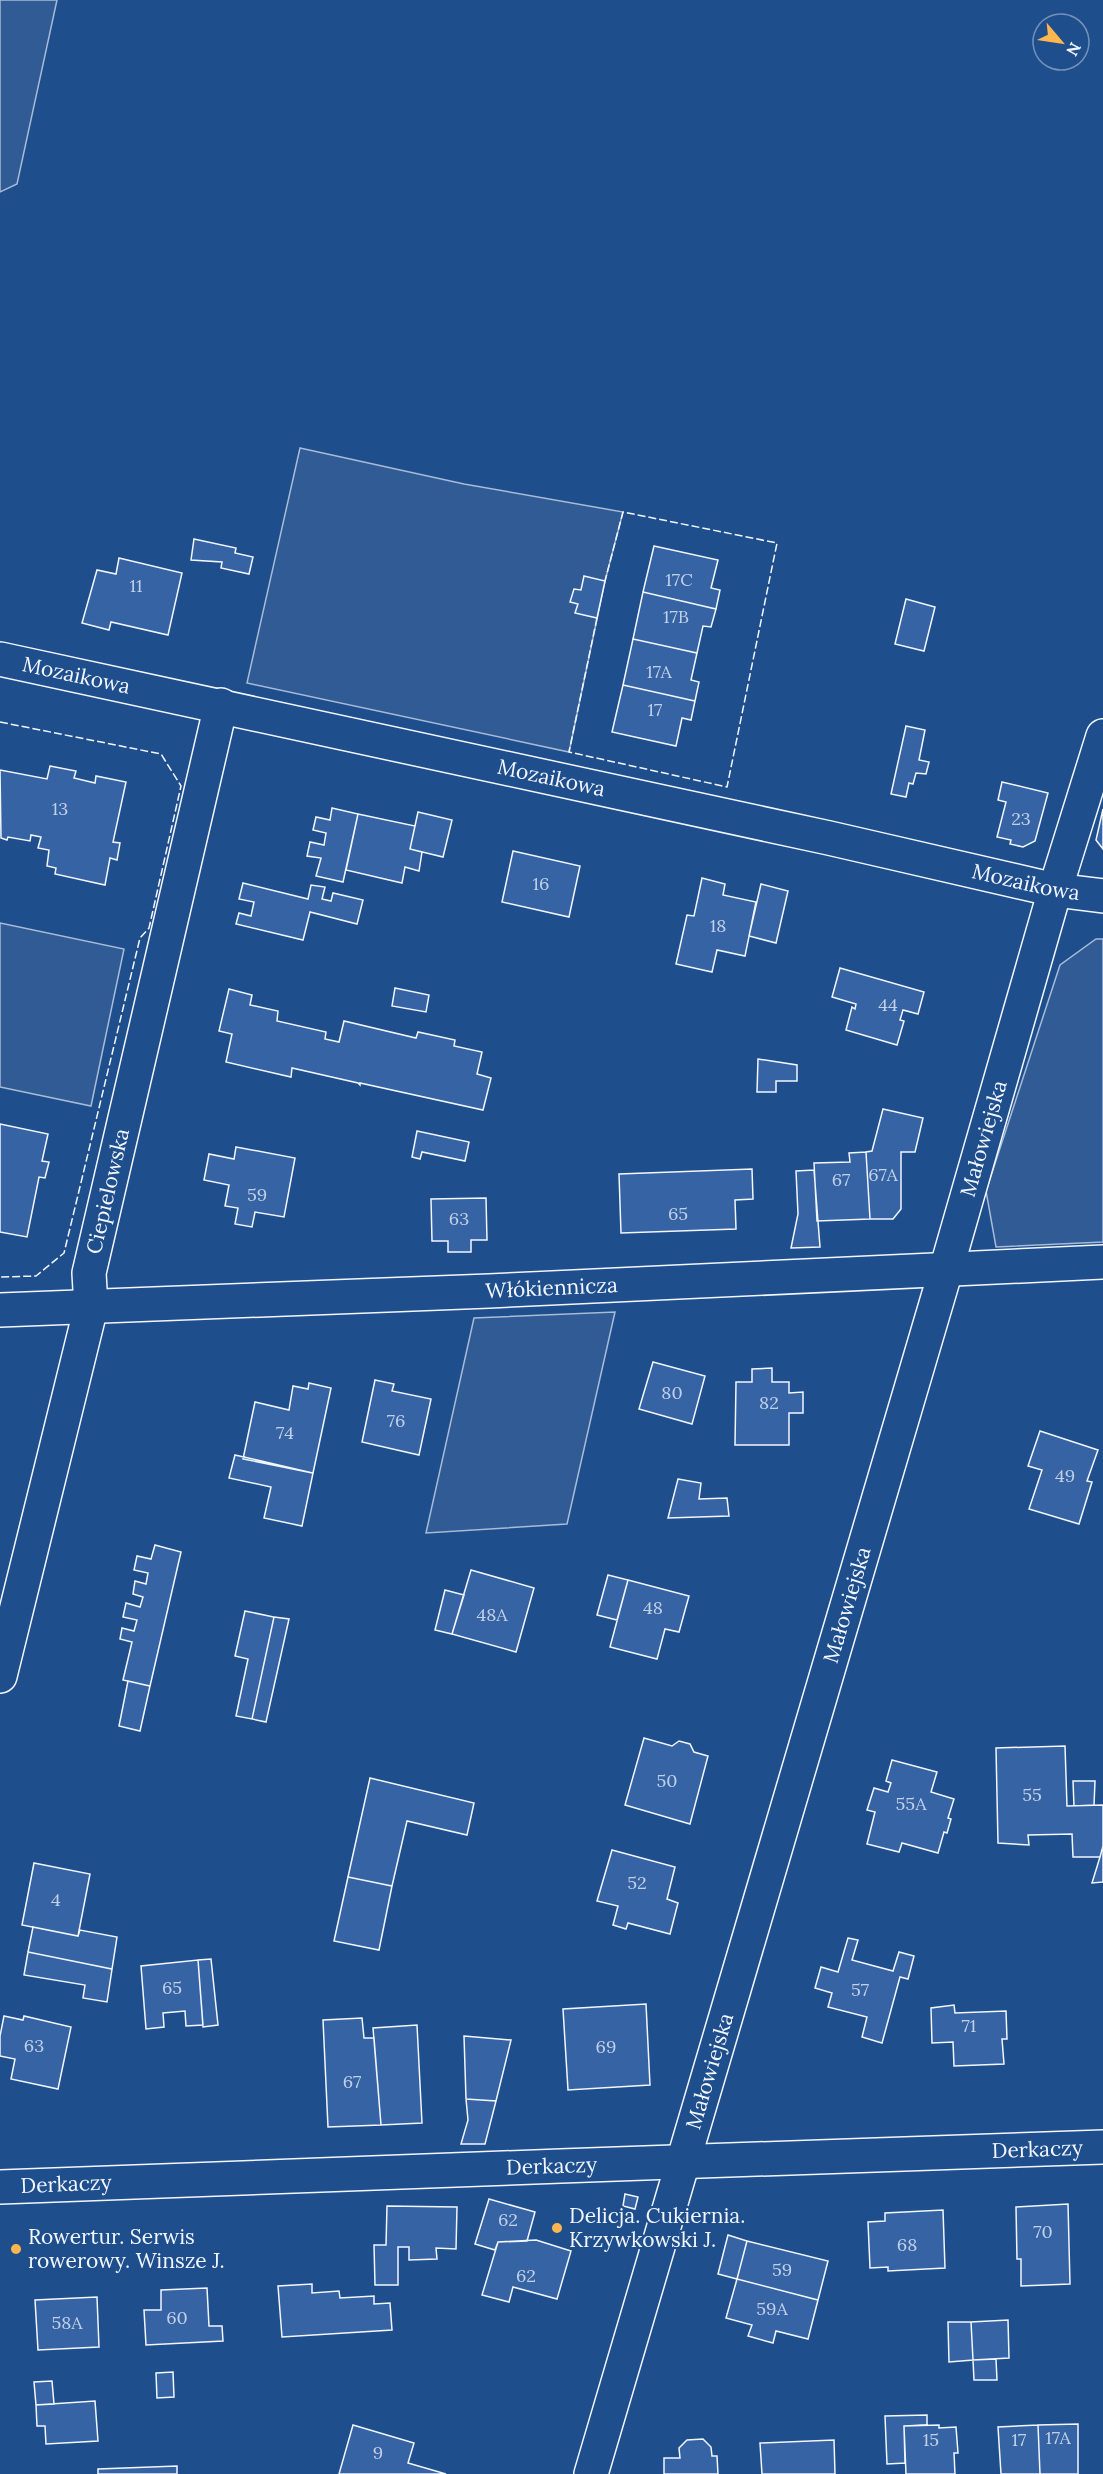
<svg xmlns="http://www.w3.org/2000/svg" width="1103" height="2474" viewBox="0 0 1103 2474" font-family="Lora,serif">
<rect width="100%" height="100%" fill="#1f4e8c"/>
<!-- built -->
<path fill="#305b95" stroke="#a8bbd7" stroke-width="1.5" d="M0,0H57L17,184L0,192Z
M300,448L464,484L623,512L605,581L569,752L247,683Z
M0,923L124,949L91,1106L0,1087Z
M1096,939H1103V1242L996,1247L986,1191L1060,965Z
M615,1312L567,1524L426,1533L474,1318Z"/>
<!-- building -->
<path fill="#3563a3" stroke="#f2f6ff" stroke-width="1.5" d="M194,539L236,548L235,553L253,557L249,574L221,568L222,562L191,560Z
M654,546L718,560L711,588L720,590L716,609L643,592Z
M119,558L182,573L168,635L111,622L109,630L82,623L97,570L116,574Z
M584,576L605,581L597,618L575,613L578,604L570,602L574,589L581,590Z
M643,592L716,609L711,627L703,626L697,653L633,639Z
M906,599L935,607L924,651L895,644Z
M633,639L697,653L691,680L699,682L695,701L623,685Z
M623,685L695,701L691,720L682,718L676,746L612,732Z
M906,726L925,730L919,760L929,762L926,774L916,773L913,784L909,783L906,797L891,794Z
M50,766L76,771L74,778L95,783L96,776L126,782L113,842L120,843L117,860L110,858L105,885L55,874L56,868L47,866L49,850L38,848L41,837L31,835L30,841L8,837L7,840L1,838L0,770L47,779Z
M1002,782L1048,793L1035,841L1023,847L1010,844L1011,840L997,837L1006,802L998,800Z
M332,808L358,814L343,882L316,876L321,858L307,856L310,842L324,845L326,833L313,830L316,817L330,820Z
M1103,809V849L1096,840Z
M418,812L452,820L443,857L410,849Z
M358,814L415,826L410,849L422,852L419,871L405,867L402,883L346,870Z
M513,851L580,866L569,917L502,902Z
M702,878L725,884L723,895L756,902L745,956L717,950L712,972L676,964L687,915L694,916Z
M243,883L308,899L311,885L325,887L322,899L331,901L333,893L363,900L357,924L310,912L303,940L236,924L239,913L251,916L254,902L239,899Z
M761,884L788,891L776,943L749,936Z
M840,968L924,992L918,1014L903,1010L900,1020L904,1021L897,1045L846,1030L852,1007L855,1009L856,1004L832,997Z
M395,988L429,995L426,1012L392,1006Z
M229,989L252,995L250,1005L278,1011L277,1021L326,1032L325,1039L339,1042L344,1021L416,1038L418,1032L455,1040L454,1046L482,1052L477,1074L491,1078L483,1110L360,1083V1085L358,1083L292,1068L291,1077L226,1062L232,1034L219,1031Z
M758,1059L797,1065V1081H776V1092H757Z
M883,1109L923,1118L915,1152H901V1209L893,1219H870L866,1152L872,1151Z
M0,1124L48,1134L42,1161L49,1162L45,1178L39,1177L27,1237L0,1232Z
M417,1131L469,1142L465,1161L422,1152L420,1159L412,1157Z
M236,1147L295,1158L284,1217L255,1212L252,1227L235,1224L238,1208L225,1206L229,1185L204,1180L209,1154L234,1159Z
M866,1152L870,1219L817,1221L814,1163L850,1162L849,1153Z
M752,1169L753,1199L735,1200L736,1229L621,1233L619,1174Z
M814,1170L820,1247L791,1248L798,1214L796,1171Z
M486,1198L487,1240H471V1252H448V1241H432L431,1199Z
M653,1362L705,1376L692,1424L639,1409Z
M772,1368V1382H789V1393L803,1392V1413H789V1445H735L736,1382H752V1369Z
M375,1380L394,1384L392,1391L431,1399L419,1455L362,1442Z
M309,1383L331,1388L313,1473L243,1459L255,1402L289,1410L293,1386L308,1389Z
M1040,1431L1098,1450L1087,1481L1092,1482L1079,1524L1029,1509L1042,1470L1028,1466Z
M235,1455L313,1473L302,1526L264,1518L271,1487L229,1478Z
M678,1479L701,1483L699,1499L727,1498L729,1516L668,1518Z
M155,1545L181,1552L150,1686L123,1680L132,1642L120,1639L122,1628L134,1631L137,1620L123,1617L126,1603L140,1607L143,1597L133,1594L135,1581L146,1584L148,1573L134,1570L137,1556L151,1559Z
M471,1570L534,1588L516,1652L452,1634Z
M608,1575L628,1580L617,1620L597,1615Z
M628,1580L689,1596L679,1632L665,1629L657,1659L610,1647Z
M445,1590L464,1595L452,1634L435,1630Z
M245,1611L274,1617L252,1719L236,1716L248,1659L235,1656Z
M274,1617L289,1619L266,1722L252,1719Z
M128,1681L150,1686L140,1731L119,1726Z
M644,1738L672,1746L679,1741L690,1744L694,1752L708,1756L690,1824L625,1805Z
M1065,1746L1067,1806L1103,1805V1846L1100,1857H1073L1072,1834L1028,1835L1029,1845L998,1843L996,1748Z
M892,1760L937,1772L931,1792L954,1799L948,1818L951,1819L947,1833L944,1832L938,1853L902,1843L899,1852L867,1844L875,1812L867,1810L874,1788L888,1792L891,1783L886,1781Z
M370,1778L474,1803L467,1835L407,1821L392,1886L348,1877Z
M1073,1781H1095L1094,1805L1074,1806Z
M1103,1846V1882L1092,1883L1100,1857Z
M612,1850L675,1867L667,1899L678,1903L670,1934L628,1923L626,1929L613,1925L618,1906L597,1901Z
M34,1863L90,1874L78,1936L22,1925Z
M348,1877L392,1886L379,1950L334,1941Z
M33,1927L78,1936L80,1930L117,1937L112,1969L28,1952Z
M848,1938L858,1940L852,1960L893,1971L899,1952L914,1956L908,1979L900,1977L882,2043L862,2037L867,2017L828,2007L832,1993L815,1988L821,1967L838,1972Z
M28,1952L112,1969L107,2002L83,1998L85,1985L24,1975Z
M211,1959L218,2025L203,2027L198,1960Z
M198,1960L203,2025L186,2026L185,2011L163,2013L164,2027L146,2029L141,1966Z
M646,2004L650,2085L568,2090L563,2009Z
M954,2005L955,2013L1006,2011L1007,2039H1002L1004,2064L954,2066L953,2042L932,2043L931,2008Z
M4,2016L23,2020L24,2016L71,2027L58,2089L11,2079L15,2059L0,2056V2036Z
M362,2018L364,2038H374L381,2125L328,2127L323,2020Z
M417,2025L422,2123L381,2125L373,2028Z
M464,2036L511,2040L496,2101L466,2099Z
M466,2099L496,2101L485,2144H461L468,2120Z
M625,2194L638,2197L635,2209L623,2206Z
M489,2199L535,2212L527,2241L498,2242L495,2250L475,2244Z
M1068,2204L1070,2284L1021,2286V2259H1017L1016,2207Z
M387,2206L457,2207L456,2249L436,2248L437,2259L409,2260V2247H398V2285H375L374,2245H386Z
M943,2210L945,2268L888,2271V2267L870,2268L868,2222L885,2221V2213Z
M728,2235L747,2241L737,2279L718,2274Z
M536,2240L571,2251L557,2299L513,2287L509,2302L482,2295L498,2242Z
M747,2241L828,2261L818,2300L737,2279Z
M737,2279L818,2300L808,2339L776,2331L773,2343L748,2336L752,2325L726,2318Z
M312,2284V2293L339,2291L340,2298L374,2296V2304L390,2303L392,2330L282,2337L278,2286Z
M207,2288L209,2326H222L223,2341L146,2345L144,2310H161V2290Z
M97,2297L99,2347L38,2350L35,2300Z
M1008,2320L1009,2358L973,2360L971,2322Z
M948,2322H971L973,2360L949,2362Z
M996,2359L997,2380H974L973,2360Z
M173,2372L174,2397L157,2398L156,2373Z
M52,2381L54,2404L36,2405L34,2382Z
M95,2401L98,2441L46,2444L45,2426H37L36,2405Z
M927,2415V2425L904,2426L905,2463L887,2464L885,2416Z
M1078,2424V2474H1040L1038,2425Z
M353,2425L414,2443L408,2463L446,2474H339Z
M939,2425V2428L956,2427L958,2453H954L955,2474H906L904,2426Z
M1038,2425L1040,2474H1001L998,2427Z
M703,2439L711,2447L712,2456H717L718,2474H664V2458H680L679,2448L687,2440Z
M834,2440L835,2474H762L760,2443Z
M177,2466V2474H98V2469Z"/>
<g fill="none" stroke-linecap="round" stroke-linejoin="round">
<!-- minor casing -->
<g stroke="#f2f6ff" stroke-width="36">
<g id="minor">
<path id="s1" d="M0,659L829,838L1055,890L1103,896"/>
<path id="s2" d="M0,1310L489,1291L1103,1262"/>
<path id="s3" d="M0,1676L91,1307L89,1273L221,705"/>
<path id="s4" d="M0,2187C368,2171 735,2161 1103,2147"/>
<path id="s5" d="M591,2474L946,1270L1055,890L1103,736"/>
</g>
</g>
<!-- minor -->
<use href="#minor" stroke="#1f4e8c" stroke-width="33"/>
<!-- fence -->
<path stroke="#f2f6ff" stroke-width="1.5" stroke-dasharray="8 3" stroke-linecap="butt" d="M597,618L569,752L727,787L777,543L623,512L605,581
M0,722L161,754L181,786L149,928L140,938L64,1253L36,1276L0,1277"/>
</g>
<!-- markers -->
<g fill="#ffb74d" stroke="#1f4e8c" stroke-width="2">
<circle cx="557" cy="2228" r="6"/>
<circle cx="16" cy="2249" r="6"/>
</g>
<g text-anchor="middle" stroke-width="4.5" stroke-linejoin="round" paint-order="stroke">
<!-- number labels -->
<g font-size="18" fill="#c3d1e8">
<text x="679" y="586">17C</text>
<text x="136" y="592">11</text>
<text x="676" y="623">17B</text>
<text x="659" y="678">17A</text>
<text x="655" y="716">17</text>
<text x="60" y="815">13</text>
<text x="1021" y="825">23</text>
<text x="541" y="890">16</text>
<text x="718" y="932">18</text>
<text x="888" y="1011">44</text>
<text x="883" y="1181">67A</text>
<text x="841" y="1186">67</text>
<text x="257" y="1201">59</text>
<text x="678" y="1220">65</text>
<text x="459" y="1225">63</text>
<text x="672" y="1399">80</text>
<text x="769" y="1409">82</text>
<text x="396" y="1427">76</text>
<text x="285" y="1439">74</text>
<text x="1065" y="1482">49</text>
<text x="653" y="1614">48</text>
<text x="492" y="1621">48A</text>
<text x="667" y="1787">50</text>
<text x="1032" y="1801">55</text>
<text x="911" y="1810">55A</text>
<text x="637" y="1889">52</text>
<text x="56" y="1906">4</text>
<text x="172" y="1994">65</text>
<text x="860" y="1996">57</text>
<text x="969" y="2032">71</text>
<text x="34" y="2052">63</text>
<text x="606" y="2053">69</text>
<text x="352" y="2088">67</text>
<text x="508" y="2226">62</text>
<text x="1043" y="2238">70</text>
<text x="907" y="2251">68</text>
<text x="782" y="2276">59</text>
<text x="526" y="2282">62</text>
<text x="772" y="2315">59A</text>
<text x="177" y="2324">60</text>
<text x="67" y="2329">58A</text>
<text x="1058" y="2444">17A</text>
<text x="931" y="2446">15</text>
<text x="1019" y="2446">17</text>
<text x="378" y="2459">9</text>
</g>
<!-- street labels -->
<g font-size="21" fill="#f2f6ff" stroke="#1f4e8c">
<text dy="7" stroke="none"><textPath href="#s1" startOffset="78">Mozaikowa</textPath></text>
<text dy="7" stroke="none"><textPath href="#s1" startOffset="564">Mozaikowa</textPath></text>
<text dy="7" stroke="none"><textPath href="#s1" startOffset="1050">Mozaikowa</textPath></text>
<text dy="7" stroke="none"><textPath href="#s5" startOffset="1392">Małowiejska</textPath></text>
<text dy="7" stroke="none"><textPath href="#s3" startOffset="498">Ciepielowska</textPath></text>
<text dy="7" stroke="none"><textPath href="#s2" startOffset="552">Włókiennicza</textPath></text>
<text dy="7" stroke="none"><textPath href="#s5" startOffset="906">Małowiejska</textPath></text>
<text dy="7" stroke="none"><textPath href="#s5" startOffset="420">Małowiejska</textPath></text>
<text dy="7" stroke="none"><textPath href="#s4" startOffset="1038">Derkaczy</textPath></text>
<text dy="7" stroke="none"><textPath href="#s4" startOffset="552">Derkaczy</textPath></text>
<text dy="7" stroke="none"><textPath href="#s4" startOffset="66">Derkaczy</textPath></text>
</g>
<!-- poi labels -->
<g font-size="21" fill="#f2f6ff" stroke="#1f4e8c" text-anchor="start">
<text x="569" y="2223">Delicja. Cukiernia.<tspan x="569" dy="24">Krzywkowski J.</tspan></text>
<text x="28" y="2244">Rowertur. Serwis<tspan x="28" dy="24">rowerowy. Winsze J.</tspan></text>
</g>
</g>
<!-- north arrow -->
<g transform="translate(1061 42) rotate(119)"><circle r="28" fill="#1f4e8c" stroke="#7391ba" stroke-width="1.5"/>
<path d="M0-4.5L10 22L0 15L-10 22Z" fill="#ffb74d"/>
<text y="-9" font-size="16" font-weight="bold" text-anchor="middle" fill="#f2f6ff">N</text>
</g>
</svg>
